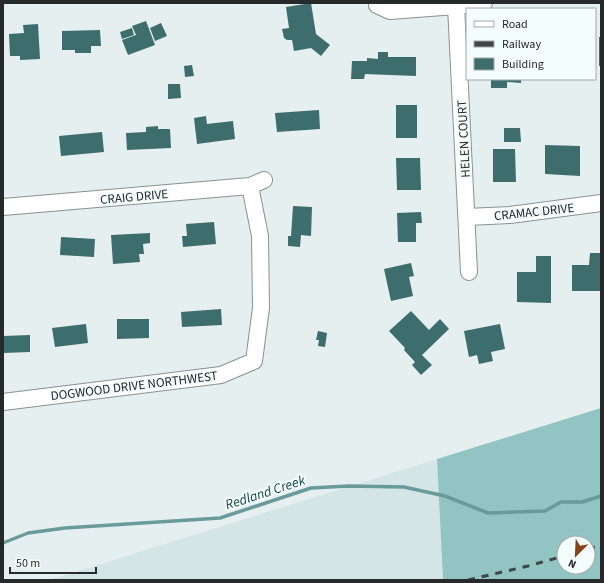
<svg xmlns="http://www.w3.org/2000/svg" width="604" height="583" viewBox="0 0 604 583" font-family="'Source Sans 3',sans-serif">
<rect width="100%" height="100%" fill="#e6efef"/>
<!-- built -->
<path fill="#d3e6e5" d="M437,459L443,580H49L213,529Z"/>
<!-- forest -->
<path fill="#92c4c4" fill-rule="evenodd" d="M601,408V580H443L437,459ZM564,543H588V567H564Z"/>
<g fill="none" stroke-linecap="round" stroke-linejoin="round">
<!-- stream -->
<path stroke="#6a9b9b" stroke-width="3.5" d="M3,543L28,533L65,528L220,518L311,488L349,486L404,487L445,496L488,513L545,511L561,502H582L601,496"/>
</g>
<!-- building -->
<path fill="#3e6d6d" d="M311,3L316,34L330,45L321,56L311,48L294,51L292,40H287L284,38L282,29L289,28L286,7Z
M146,21L155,45L128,55L122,40L136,35L132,26Z
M161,23L167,36L155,41L150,28Z
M38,24L40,59L20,60V56H10L9,34L24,33L23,25Z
M132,28L134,35L122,39L120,32Z
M100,30L101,46H91V53H75V50H62V31Z
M599,37H601V66H599Z
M378,52H388V57H416V76L365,74L364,79H351L352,61H367V58L378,59Z
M192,65L194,76L185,77L184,66Z
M491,79H521V83L507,82V88H491Z
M168,84H180L181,98L168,99Z
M396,105H417V138H396Z
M319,110L320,129L277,132L275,113Z
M206,116L207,124L233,121L235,139L197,144L194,118Z
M158,126V129H170L171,148L127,150L126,133L146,132V127Z
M504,128H520L521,142H504Z
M102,132L104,152L61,156L59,136Z
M545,145L580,146V176L545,174Z
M493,149H515L516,182H493Z
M396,158H420L421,190H397Z
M293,206L312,207L311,236L301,235L300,247L288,246V236H291Z
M421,212L422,223H416V242H398L397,213Z
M214,222L216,244L183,247L182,236H187L186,224Z
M150,233V243L143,244L144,254H139L140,262L113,264L111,235Z
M61,237L95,239L94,257L60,255Z
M590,253H601V291H572V265H589Z
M536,256H551V303L517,302V272H536Z
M411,263L414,276L409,277L413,296L391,301L384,269Z
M221,309L222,325L182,327L181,312Z
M411,311L429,330L440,319L449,329L422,355L432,365L421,375L412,365L415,362L404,350L405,348L389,331Z
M117,319H149V338L117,339Z
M86,324L88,343L55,347L52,328Z
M500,324L505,349L491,352L493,361L479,364L477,355L469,357L464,331Z
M318,331L327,333L325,347L318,346L319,340H316Z
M30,335V352L3,353V336Z"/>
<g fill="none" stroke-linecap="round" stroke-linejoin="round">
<!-- minor casing -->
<g stroke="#899292" stroke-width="18">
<path id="minor" d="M377,3V5L390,11L456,6L484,3
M456,6L469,272
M3,207L250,186L264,180
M467,217L510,215L601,203
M3,402L221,375L254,361L261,308L260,236L250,186"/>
</g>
<!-- minor -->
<use href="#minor" stroke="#fff" stroke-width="16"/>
<!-- rail -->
<path stroke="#414545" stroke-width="3" stroke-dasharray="7 7" stroke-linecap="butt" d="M588,549L601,545
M468,580L528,566L564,556"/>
</g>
<g text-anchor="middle" stroke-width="4" stroke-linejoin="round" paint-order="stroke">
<!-- street labels -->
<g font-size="13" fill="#272a2a" stroke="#f3fdfc">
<text transform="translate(463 139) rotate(-93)" y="5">HELEN COURT</text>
<text transform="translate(134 196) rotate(-5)" y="5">CRAIG DRIVE</text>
<text transform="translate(534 211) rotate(-6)" y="5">CRAMAC DRIVE</text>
<text transform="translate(134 385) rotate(-7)" y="5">DOGWOOD DRIVE NORTHWEST</text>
</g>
<!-- water labels -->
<g font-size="14" font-style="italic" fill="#174545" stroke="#f3fdfc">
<text transform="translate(265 492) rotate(-18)" y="5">Redland Creek</text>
</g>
</g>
<!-- border -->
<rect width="604" height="583" fill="none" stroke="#272a2a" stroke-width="8"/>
<!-- legend -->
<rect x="466" y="8" width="130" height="72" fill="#f3fdfc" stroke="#a1a9a8"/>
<rect x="474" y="21" width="20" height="6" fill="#ffffff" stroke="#a1a9a8"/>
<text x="502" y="28" font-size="12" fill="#272a2a">Road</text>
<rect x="474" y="41" width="20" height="6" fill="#414545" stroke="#a1a9a8"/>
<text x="502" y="48" font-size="12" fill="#272a2a">Railway</text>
<rect x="474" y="58" width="20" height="12" fill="#3e6d6d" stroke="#a1a9a8"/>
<text x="502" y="68" font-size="12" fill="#272a2a">Building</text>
<!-- north arrow -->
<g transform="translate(576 555) rotate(204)"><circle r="19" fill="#f3fdfc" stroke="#a1a9a8"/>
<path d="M0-3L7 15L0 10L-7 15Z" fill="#87411b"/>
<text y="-6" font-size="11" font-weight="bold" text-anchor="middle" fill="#272a2a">N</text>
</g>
<!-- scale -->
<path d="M10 567v6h86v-6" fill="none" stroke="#272a2a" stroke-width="2"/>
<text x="16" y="567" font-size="12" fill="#272a2a" stroke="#f3fdfc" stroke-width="3" paint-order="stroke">50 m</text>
</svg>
